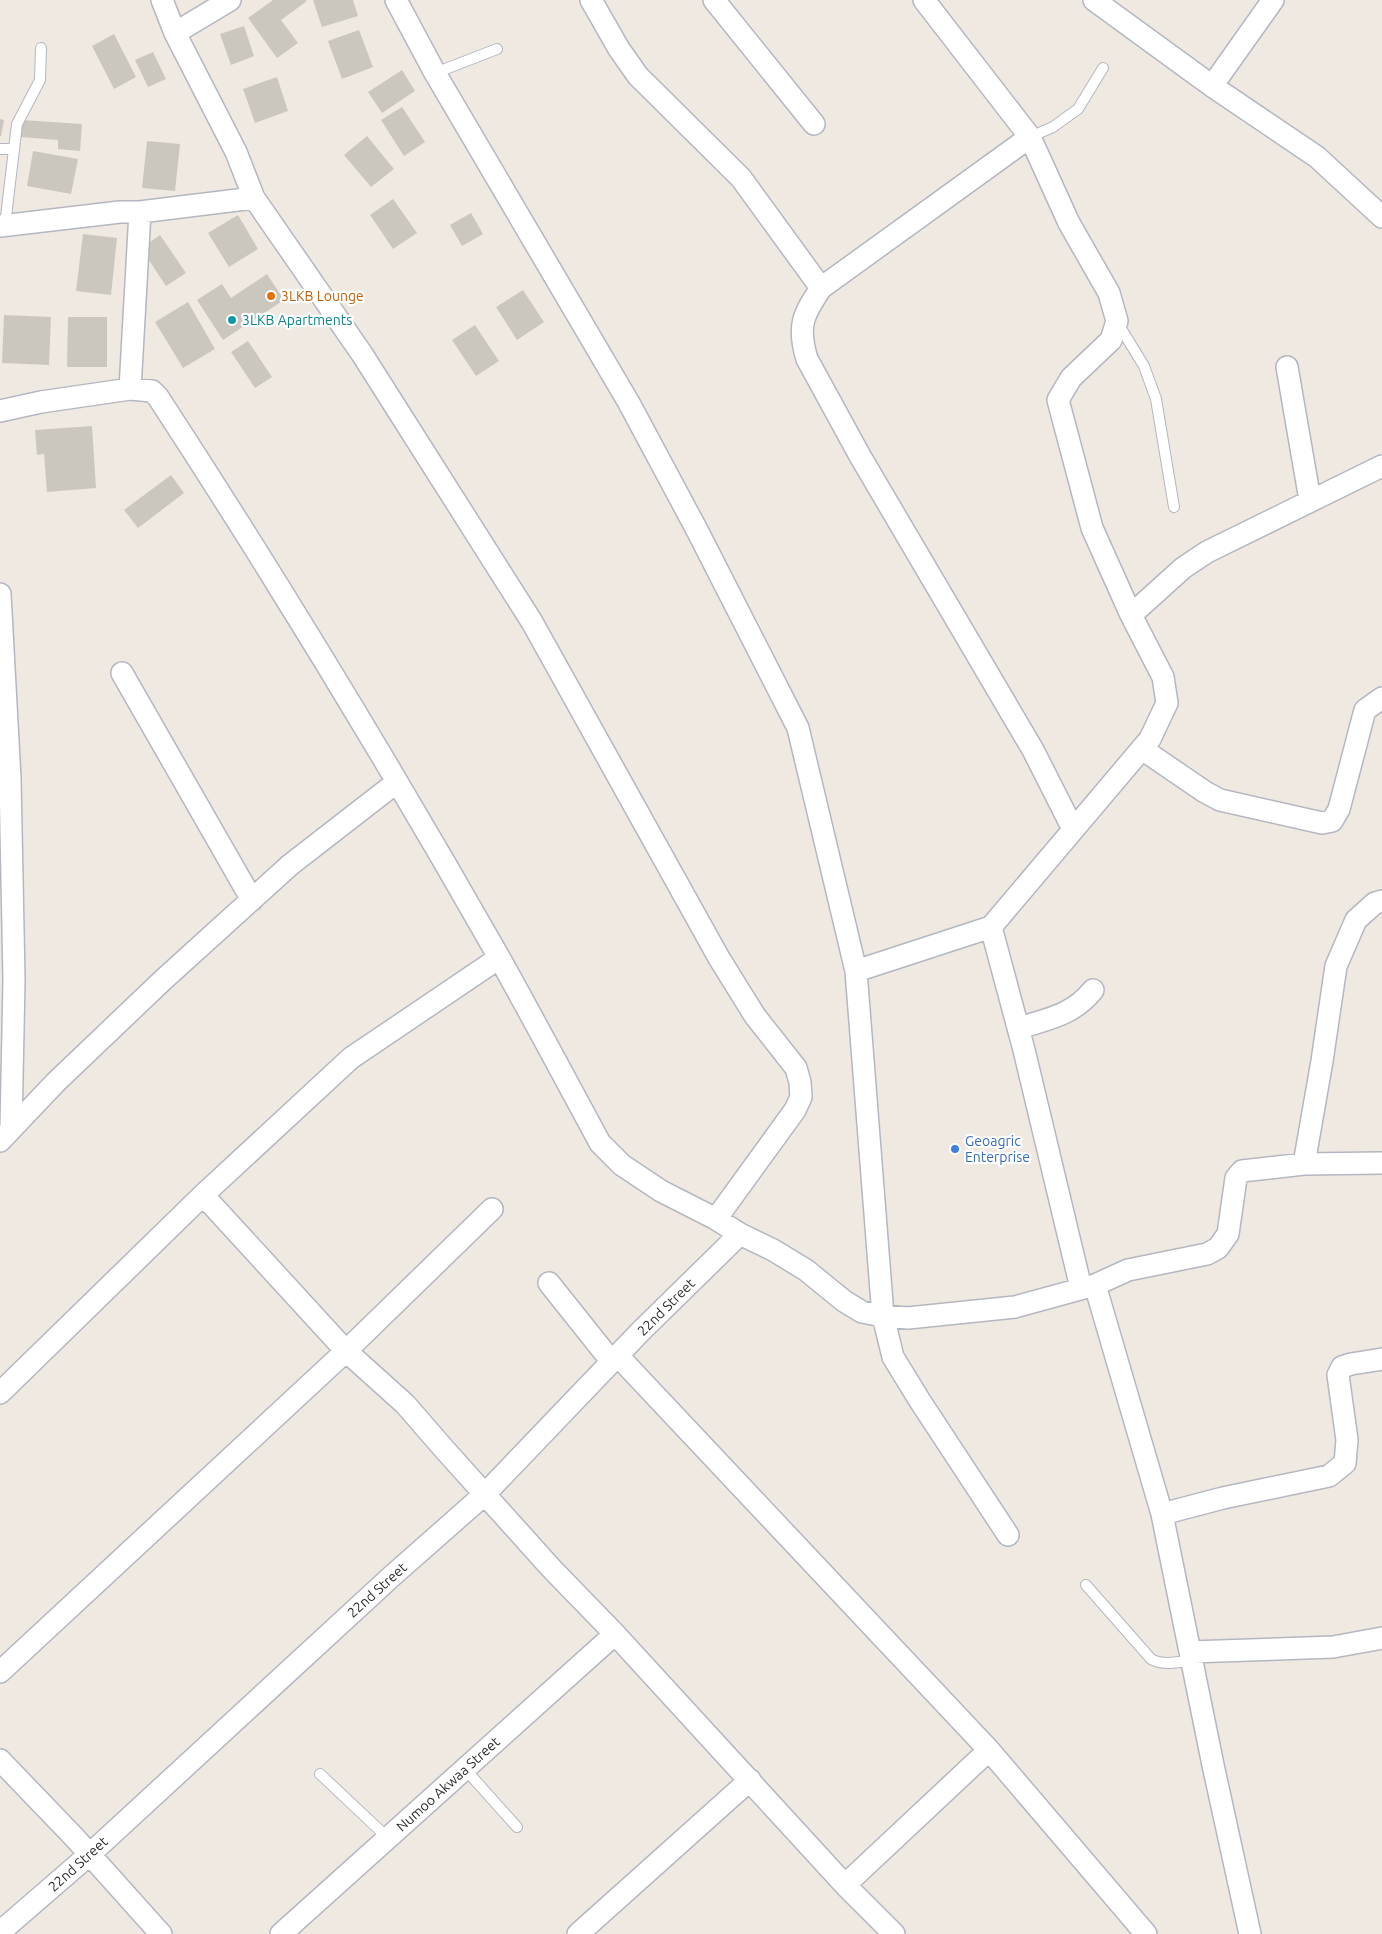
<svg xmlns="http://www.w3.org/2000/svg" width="1382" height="1934" viewBox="0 0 1382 1934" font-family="Ubuntu,sans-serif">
<rect width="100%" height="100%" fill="#efe9e1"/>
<!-- building -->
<path fill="#cbc7bf" d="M273,0H305L307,1L281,20L298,43L277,58L248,18Z
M313,0H353L358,16L322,27Z
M244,26L254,56L231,65L220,34Z
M359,30L373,67L342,79L328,41Z
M114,34L136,77L114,89L92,46Z
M153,52L166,79L148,87L135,60Z
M402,70L415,91L382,113L368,92Z
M277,77L288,111L255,123L243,89Z
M402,107L425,142L404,156L381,120Z
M0,119L4,120L1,136H0Z
M22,120L82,124L80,151L58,149V140L21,137Z
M367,136L394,169L371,187L344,155Z
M147,141L180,144L175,191L142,188Z
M33,151L78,159L71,194L27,186Z
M393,199L417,233L393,249L370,215Z
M471,213L483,234L462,246L450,225Z
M238,215L258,249L229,267L208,233Z
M83,234L117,238L111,295L76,291Z
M160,235L186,273L166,286L141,248Z
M267,274L284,300L223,340L197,300L222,284L231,298Z
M523,290L544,322L517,340L496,307Z
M188,302L215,349L183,368L155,322Z
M4,315L51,317L49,365L2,363Z
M68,317H107V367H67Z
M475,325L499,361L476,376L452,340Z
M248,341L272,377L255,388L231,352Z
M92,426L96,488L47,492L44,454L37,455L35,430Z
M171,475L184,493L138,528L124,510Z"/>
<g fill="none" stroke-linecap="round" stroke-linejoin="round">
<!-- service casing -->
<g stroke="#b4b7c1" stroke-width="12">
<path id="service" d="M435,73L497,49
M1030,137L1053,127L1078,109L1103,68
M0,149H14
M5,225L17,124L40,80L41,48
M1117,322L1144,366L1156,399L1174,507
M1086,1585L1151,1659C1163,1666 1178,1662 1192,1660
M465,1769L517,1827
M320,1774L388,1838"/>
</g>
<!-- minor casing -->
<g stroke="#b4b7c1" stroke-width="24">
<path id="minor" d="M162,0L175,33L236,152L254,198L362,354L532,622L719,958L755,1016L796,1068L800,1082L801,1097L795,1110L716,1219
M396,0L435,73L629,403L698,532L798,728L856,971L883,1316L893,1357L920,1401L1008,1535
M591,0L619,49L638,76L741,178L821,288
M714,0L814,124
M1094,0L1212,86L1317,157L1382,217
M175,33L230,0
M1212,86L1273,0
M1030,137L821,288C803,315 797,326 807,359L860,456L1033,750L1073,829
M0,226L120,212H140L254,198
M1287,367L1310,500
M130,389L140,212
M0,411L41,402L130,389L152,391L158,397C278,581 392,769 500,959C534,1020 567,1082 600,1143L622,1165L661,1191L716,1219L740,1234L773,1250L806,1270L844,1301L862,1312L883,1316L908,1318L1015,1307L1095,1285L1128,1270L1207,1254L1218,1248L1228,1234L1236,1178L1242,1171L1304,1164L1382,1163
M0,594L10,778L14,980L11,1128
M1131,615L1183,568L1207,552L1382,466
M122,673L252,900
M1142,749L1205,792L1220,800L1322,823L1332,821L1339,809L1365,710L1382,698
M991,927L1024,1050L1081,1288
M856,971L991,927L1150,739L1167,703L1163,677L1131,615L1092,528L1058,400L1071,378L1111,340L1117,321L1109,293L1069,223L1030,137L924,0
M1019,1028C1048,1019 1073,1015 1093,990
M0,1141L56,1082L163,980L290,865L397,782
M1304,1164L1322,1061L1336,966L1356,920L1375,903L1382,901
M203,1195L346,1351L405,1404L445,1450L551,1568L615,1634L845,1885L894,1934
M549,1283L612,1362
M1095,1285L1162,1514L1213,1765L1250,1934
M618,1356L989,1750L1146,1934
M0,1393L203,1195L351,1058L499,958
M1162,1514L1223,1498L1329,1476L1345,1463L1347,1440L1338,1375L1342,1367L1351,1364L1382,1359
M1190,1652L1333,1647L1382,1638
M0,1672L346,1351L492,1209
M0,1760L74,1837L161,1934
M845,1885L989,1750
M0,1932L89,1855L392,1576L485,1494L641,1331L740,1234
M281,1934L615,1634
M578,1934L750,1780"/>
</g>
<!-- service -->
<use href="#service" stroke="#fff" stroke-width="10"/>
<!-- minor -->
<use href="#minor" stroke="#fff" stroke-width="21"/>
</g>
<!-- markers -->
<circle fill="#e8710a" stroke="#fff" stroke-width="2" cx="271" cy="296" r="5"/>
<circle fill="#0f9aa8" stroke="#fff" stroke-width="2" cx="232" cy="320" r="5"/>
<circle fill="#3f7fe0" stroke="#fff" stroke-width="2" cx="955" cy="1149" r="5"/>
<g text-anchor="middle" stroke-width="4.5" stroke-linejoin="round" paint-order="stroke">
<!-- food labels -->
<g font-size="14" fill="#c56008" stroke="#fff" text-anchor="start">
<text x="281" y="301">3LKB Lounge</text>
</g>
<!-- culture labels -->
<g font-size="14" fill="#0d838f" stroke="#fff" text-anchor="start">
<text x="242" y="325">3LKB Apartments</text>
</g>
<!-- shop labels -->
<g font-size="14" fill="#366cbe" stroke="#fff" text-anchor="start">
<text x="965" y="1146">Geoagric<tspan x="965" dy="16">Enterprise</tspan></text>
</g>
<!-- street labels -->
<g font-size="14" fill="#2e2e2e" stroke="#fff">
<text transform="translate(666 1307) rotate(-45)" y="5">22nd Street</text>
<text transform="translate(377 1590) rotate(-42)" y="5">22nd Street</text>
<text transform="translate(448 1784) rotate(-42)" y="5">Numoo Akwaa Street</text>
<text transform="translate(78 1864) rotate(-42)" y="5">22nd Street</text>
</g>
</g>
</svg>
